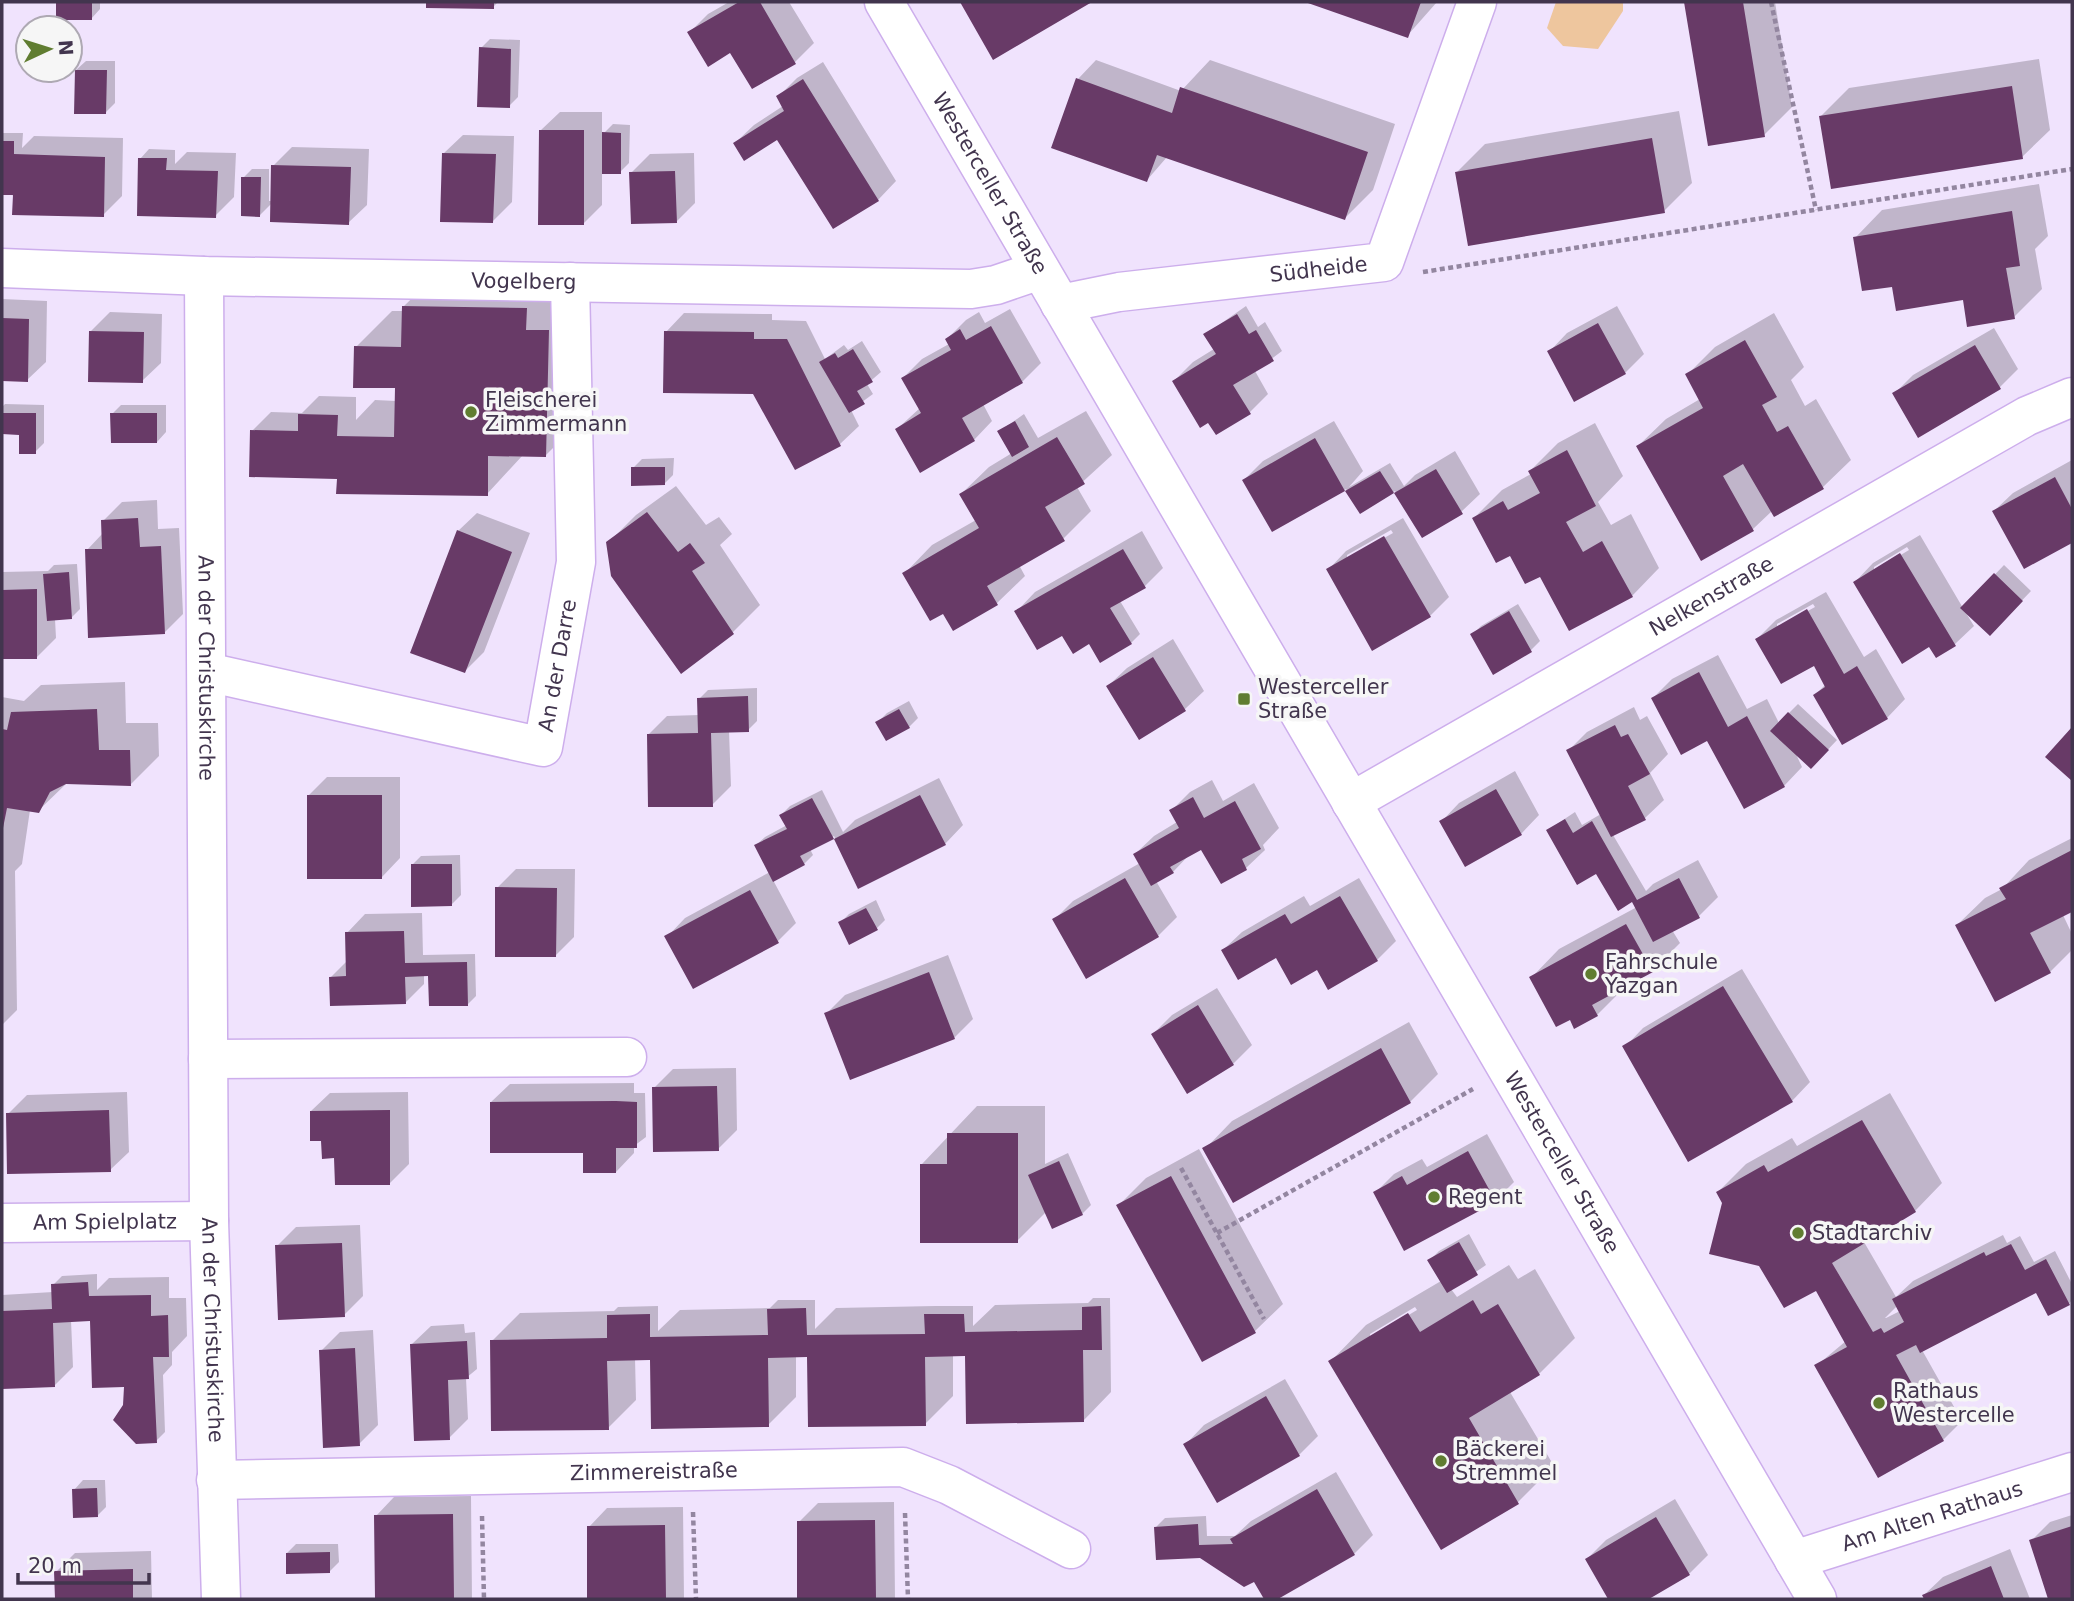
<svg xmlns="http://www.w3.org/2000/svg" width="2074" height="1601" viewBox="0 0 2074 1601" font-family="'DejaVu Sans',sans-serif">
<rect width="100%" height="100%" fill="#f0e3fd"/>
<!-- green -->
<path fill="#eec69e" d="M1556,2H1623V11L1598,49L1563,46L1547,28Z"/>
<!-- shadow -->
<path fill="#0003" fill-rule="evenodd" d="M58,2H100V9L91,19L58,18Z
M427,2H498L493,7L427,6Z
M729,2H789L814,43L795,62L753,87L731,51L689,33L708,14Z
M962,2H1089L993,57Z
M1309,2H1437L1407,36Z
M1686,2H1775L1792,107L1764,135L1709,144Z
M490,39L520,40L518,97L509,106L481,48Z
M2039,59L2050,130L2022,157L1821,116L1849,88Z
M1096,60L1181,91L1210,60L1395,124L1373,190L1345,218L1167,157L1147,180L1078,79Z
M86,61H115V103L106,112L76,70Z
M823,62L896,181L878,200L778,137L735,143L754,125L783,106L778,97L797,78Z
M1679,111L1692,183L1664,211L1457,172L1485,144Z
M560,112H602V135L613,124L630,125L629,163L620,172H602V205L583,224L541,130Z
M2,133H23L22,148L34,136L123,138L122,196L103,215L2,193Z
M463,135L514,136L512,202L493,221L444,153Z
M292,147L369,149L367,205L348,223L272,203L260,215L243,178L252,169H269V201H272L273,166Z
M149,149L175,150V164L187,152L236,153L234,197L215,216L140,159Z
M694,153L695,203L676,222L631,173L650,154Z
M2039,184L2048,236L2035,249L2042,289L2014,317L1965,298L1894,285L1855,238L1882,210Z
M440,271L562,273L582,419L546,455H523L487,494L338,477L252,431L271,412L302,413L319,396L356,397V420L375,400L396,401L397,387L356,347L392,311H403V307Z
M2,299L47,301L46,362L27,380H2Z
M1246,306L1258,327L1265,322L1282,351L1255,371L1268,394L1250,412L1209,421L1174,381L1193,362L1214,349L1206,334Z
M1617,306L1644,354L1625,373L1549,352L1567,333Z
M1010,309L1041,363L1022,382L983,404L992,421L974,440L897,429L920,408L903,378L922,359L949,344L947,339L966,320L979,312L985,323Z
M110,312L162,314L161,363L142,381L91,331Z
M684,313L772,314V320L806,321L825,359L844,345L848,350L862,341L881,372L867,384L873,394L851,410L859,426L840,444L795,468L754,392L666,332Z
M1774,313L1804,367L1791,380L1805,406L1816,399L1851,460L1823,487L1772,511L1753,529L1702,559L1638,446L1666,419L1700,399L1687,375L1715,347Z
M1994,328L2018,369L1999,388L1894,394L1913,375Z
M5,404L44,405V443L35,452L21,433H2V407Z
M121,405H166V432L157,442L112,414Z
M1086,411L1112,455L1077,487L1091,511L1063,539L1019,565L1025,576L997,603L943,611L905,573L932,545L976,520L961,494L989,467L1012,453L1000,431L1024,414L1038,438Z
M1334,421L1363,471L1349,487L1390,463L1404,486L1415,475L1455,451L1480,494L1461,512L1422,535L1395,491L1360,512L1346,489L1273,530L1244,480L1263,461Z
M1595,423L1623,476L1598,502L1611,525L1631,514L1659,568L1632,596L1540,574L1511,553L1474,518L1502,490L1531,474L1530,471L1558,443Z
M674,458L673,475L664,484L633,468L642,459Z
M2072,460V541L2025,566L1994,511L2013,493Z
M676,486L706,525L719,517L732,534L720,545L760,605L732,633L608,543L636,515Z
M157,500L158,529L179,528L183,614L164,633L87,550L103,533V521L122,502Z
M477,513L530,533L484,652L465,671L458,531Z
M1403,518L1449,597L1430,616L1328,570L1346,551ZM1391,530L1393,533L1347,559V555Z
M1142,531L1163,568L1145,586L1120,601L1140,634L1131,643L1065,637L1017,611L1035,592Z
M1920,535L1963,608L2004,565L2031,591L1990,634L1966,613L1974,626L1955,644H1930L1855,582L1873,563ZM1907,547L1909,550L1874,571V567Z
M77,564L80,609L71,618L55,619L56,638L37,657H2V572L48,571L54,565Z
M1826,592L1864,657L1876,649L1905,699L1887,718L1815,695L1826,684L1814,664L1757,639L1776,620ZM1813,604L1815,607L1777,628V624Z
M1518,604L1540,641L1531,650L1494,672L1472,635L1481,626Z
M1173,639L1204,691L1185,709L1140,737L1108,686L1127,668Z
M1718,655L1747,709L1767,699L1779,723L1798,704L1837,740L1820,758L1795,752L1802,767L1784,786L1708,739L1653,698L1672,679Z
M125,682L126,723H158L159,756L131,784L67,783L38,811L30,810L22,864L15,871L17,1010L2,1025V697L24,701L41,685Z
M757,688V721L748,730L729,731L731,786L712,805L648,735L667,716L699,715V699L708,690Z
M909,701L918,718L909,727L878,722L887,713Z
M1634,707L1640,720L1647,716L1668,754L1650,773L1664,800L1645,818L1613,835L1646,891L1653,884L1698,860L1718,897L1699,916L1672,930L1680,943L1652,971L1625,987L1597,1015L1571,1018L1532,977L1559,949L1637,907L1633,900L1548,830L1575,812L1582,825L1601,814L1569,750L1587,732Z
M1515,771L1539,815L1521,834L1441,822L1459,803Z
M327,777H400V858L382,877L308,796Z
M939,778L963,825L945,844L859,887L834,836L810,849L813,855L804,864L773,880L796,923L778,941L667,937L685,918L770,872L756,845L765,837L787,825L781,815L790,806L822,790L843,832L855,820Z
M1212,780L1223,801L1254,783L1279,828L1263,845L1265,850L1246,868L1221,882L1202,847L1190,854L1173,872L1156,881L1177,917L1158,936L1054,920L1073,901L1140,863L1135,854L1154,836L1177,822L1171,811L1190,792Z
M2072,838V910L2063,915L2072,934V950L2050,972L1957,925L1985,898L2002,889L2029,860Z
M460,855L461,895L452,904L412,865L421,856Z
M516,869H575L574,937L555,956L497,888Z
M1359,878L1396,941L1377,960L1318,967L1276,956L1223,950L1242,932L1304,896L1310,906Z
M876,900L885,920L876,929L840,923L849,914Z
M422,913L423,955L475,954L476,996L467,1005L430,974L424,975V984L405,1003L331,977L347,961V933L365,914Z
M948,955L973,1019L954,1038L826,1014L845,995Z
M1742,969L1810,1082L1792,1101L1625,1047L1643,1028Z
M1217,988L1252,1045L1233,1064L1153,1034L1172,1015Z
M1409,1022L1438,1074L1410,1102L1205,1149L1232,1121Z
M736,1068L737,1130L718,1149L654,1088L673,1069Z
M634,1083V1093H645L646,1137L634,1146V1153L616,1172L584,1151L491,1102L510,1084Z
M127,1092L129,1152L110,1170L8,1114L27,1095Z
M408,1092L409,1164L390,1183L336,1156L323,1139L311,1111L330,1093Z
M1890,1093L1942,1183L1915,1211L1864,1242L1896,1297L1913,1281L2003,1235L2007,1243L2020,1236L2034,1262L2055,1251L2072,1284V1300L2069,1304L2036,1290L1922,1350L1962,1421L1943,1440L1816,1366L1846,1341L1816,1288L1724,1203L1718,1192L1746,1164L1792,1138L1797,1146ZM1897,1306L1900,1311L1886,1318H1885Z
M977,1106H1045V1164L1068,1153L1091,1205L1082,1214L1046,1212L1017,1241L922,1164Z
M1487,1134L1514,1182L1495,1201L1375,1193L1394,1174L1422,1159L1427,1167Z
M1199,1149L1283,1304L1255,1331L1203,1360L1118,1206L1146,1178Z
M360,1225L363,1296L344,1315L277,1246L296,1227Z
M1469,1234L1486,1265L1451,1289L1457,1297L1509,1265L1518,1279L1535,1269L1575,1338L1539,1374L1510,1392L1554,1466L1518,1502L1442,1548L1330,1362L1366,1325L1441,1281L1430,1260L1439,1251ZM1415,1307L1417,1310L1370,1338V1334Z
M97,1274V1290L109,1278L169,1277V1298H186L187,1336L172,1352V1365L163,1375L165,1432L156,1441L125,1406V1388L91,1320H71L73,1367L54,1386L2,1387V1295L53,1292V1285L62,1276Z
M1093,1298H1110L1111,1392L1084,1420L967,1354L953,1355V1396L925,1424L809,1353L796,1356V1397L768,1425L652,1356L635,1358L636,1400L608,1428L492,1341L520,1313L614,1311L618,1307L658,1306V1331L680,1310L770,1308L778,1300H815V1329L836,1308L935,1306H973V1326L995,1305L1088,1303Z
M464,1324L465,1333L475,1332L477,1369L466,1378L468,1419L449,1438L412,1344L431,1326Z
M373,1330L378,1425L359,1444L321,1351L340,1332Z
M1285,1379L1318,1436L1299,1455L1186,1444L1204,1425Z
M1336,1472L1373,1535L1354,1554L1275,1599H1266L1255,1579L1156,1527L1165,1518L1206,1516L1207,1536H1235L1251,1521Z
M83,1480H105L106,1507L97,1516L74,1490Z
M471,1496L472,1599H377L376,1516L394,1497Z
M1675,1499L1708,1555L1689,1574L1646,1599H1610L1587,1559L1606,1540Z
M894,1502L895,1599H799V1522L818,1503Z
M683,1507L684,1599H589V1527L607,1508Z
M2072,1515V1596L2050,1599L2031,1541L2050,1522Z
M296,1544H338L339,1562L330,1571L287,1553Z
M2010,1549L2030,1599H1926L1924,1595L1943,1577Z
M151,1551L152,1599H56V1572L75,1553Z"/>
<!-- building -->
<path fill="#683a67" d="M56,2H92V20H56Z
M426,2H494V9L426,8Z
M739,2H760L796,64L752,89L730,53L708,67L687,32Z
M960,2H1092L993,60Z
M1305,2H1421L1408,38Z
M1684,2H1743L1765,137L1708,146Z
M479,47L511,49L510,108L477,107Z
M75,70H107L106,114H74Z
M1076,78L1172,113L1180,87L1368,152L1345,220L1157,155L1147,182L1051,148Z
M803,79L879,201L833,229L777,140L744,161L733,143L784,111L776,96Z
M2012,86L2023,159L1831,189L1819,116Z
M539,130H584V225H538Z
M602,132L621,133V174H602Z
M1652,138L1665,213L1468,246L1455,172Z
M2,141H14V154L105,157L104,217L12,215L13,195H2Z
M442,153L496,154L493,223L440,222Z
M138,158H167L166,170L218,171L216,218L137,216Z
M271,165L351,167L349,225L270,222Z
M675,171L677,223L631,224L629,172Z
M241,177H261L260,217L241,216Z
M2012,211L2020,266L2006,268L2015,319L1967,327L1963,300L1896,311L1892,287L1862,291L1853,237Z
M402,306L527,308L526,330H549L546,457L488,456V496L336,494L337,479L249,477L250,430L298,431V414L338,415L337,436L394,437L395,388H353L354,346L401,347Z
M1237,314L1249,334L1256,330L1274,361L1233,385L1251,414L1216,435L1208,423L1200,428L1172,381L1216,354L1203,334Z
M2,318L29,319L28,382L2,381Z
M1598,323L1626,374L1574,402L1547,351Z
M991,326L1023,383L962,418L975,441L920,473L895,429L921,413L901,378L951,350L945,339L960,329L966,340Z
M89,331L144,332L143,383L88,382Z
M664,331L754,332V339H787L841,446L795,470L753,394L663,393Z
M1745,340L1777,397L1762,405L1777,432L1788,426L1824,489L1774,517L1743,464L1723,476L1754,531L1701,561L1636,446L1703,408L1685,374Z
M1975,345L2001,389L1918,438L1892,393Z
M853,349L873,382L857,391L865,404L849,413L819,362L835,353L838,358Z
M2,413H36V454H19V435L2,434Z
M110,413H157V443H111Z
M1015,421L1029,447L1012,457L997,431Z
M1057,437L1085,484L1045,507L1065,541L987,586L998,605L953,631L943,614L930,621L902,573L979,528L959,494Z
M1315,438L1345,491L1272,532L1242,480Z
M1567,450L1596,506L1566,522L1583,552L1602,541L1633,597L1569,631L1540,577L1525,584L1510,556L1496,563L1472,518L1503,501L1508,510L1540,493L1528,471Z
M631,467H665V485L631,486Z
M1436,469L1463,514L1422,538L1394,493Z
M1380,471L1394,493L1360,514L1345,491Z
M2055,477L2072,509V543L2024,569L1992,511Z
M647,512L678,552L690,543L705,563L692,571L734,634L681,674L611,576L606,542Z
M138,518L140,547L161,546L165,634L88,638L85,549H102L101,520Z
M457,530L512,552L465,673L410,653Z
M1384,536L1431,617L1372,651L1326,569Z
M1123,549L1146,588L1110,608L1132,644L1100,663L1089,644L1073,654L1062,636L1037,650L1014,611Z
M1900,553L1956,646L1936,658L1929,647L1902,664L1853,582Z
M69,572L72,619L47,621L43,574Z
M1994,573L2023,601L1990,636L1960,608Z
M37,589V659H2V590Z
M1807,609L1844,674L1857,666L1888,719L1842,745L1813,695L1825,687L1814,666L1781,684L1755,639Z
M1509,611L1532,652L1493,675L1470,634Z
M1153,657L1186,711L1139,740L1106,686Z
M1699,672L1728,727L1747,716L1785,787L1744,809L1707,741L1681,755L1651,698Z
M748,696L749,732L711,733L713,807H648L647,734L698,733L697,698Z
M97,709L99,750H130L131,786L66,784L50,792L39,813L7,808L2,833V729L7,730L11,712Z
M899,709L910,728L886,741L875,722Z
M1788,712L1829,750L1811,769L1770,731Z
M1615,725L1621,737L1628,734L1650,774L1628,786L1646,820L1611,837L1566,750Z
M2072,727V781L2045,757Z
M1496,789L1522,835L1465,867L1439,821Z
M307,795H382V879H307Z
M920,795L946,845L858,889L834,839L800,856L805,865L773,882L754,845L787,829L779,815L812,798L834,839Z
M1193,797L1204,818L1235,801L1261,849L1242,859L1247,870L1221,884L1201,850L1170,867L1174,873L1151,886L1133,854L1179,828L1169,810Z
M1565,819L1573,833L1592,821L1637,900L1679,878L1700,918L1653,942L1632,902L1618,911L1596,874L1577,885L1546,830Z
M2072,850V912L2030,933L2051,973L1995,1002L1955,925L2006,899L1999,888Z
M411,864H452V906L411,907Z
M1125,878L1159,937L1086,979L1052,919Z
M495,887L557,888L556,957H495Z
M750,890L779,943L693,989L664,936Z
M1340,896L1378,961L1328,990L1317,970L1291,985L1276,958L1238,980L1221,950L1285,914L1291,924Z
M866,908L878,930L849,945L838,922Z
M1626,924L1653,972L1592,1005L1598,1016L1574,1029L1570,1020L1556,1027L1529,977Z
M404,931L405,963L467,962L468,1006H429L428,976L405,977L406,1004L330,1006L329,977L346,976L345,932Z
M929,972L955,1039L850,1080L824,1013Z
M1723,986L1793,1102L1688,1162L1622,1046Z
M1198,1005L1234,1065L1187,1094L1151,1034Z
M1381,1048L1411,1103L1233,1203L1202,1148Z
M717,1086L719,1151L653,1152L652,1087Z
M616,1101L637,1102V1148H616V1173H583V1153H490V1102Z
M109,1110L111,1172L7,1174L6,1113Z
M390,1110V1185H335L334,1158L322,1159L321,1141H310V1111Z
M1862,1120L1916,1212L1832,1263L1873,1332L1881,1328L1884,1333L1904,1322L1892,1299L1984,1252L1986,1256L2011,1244L2025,1270L2046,1259L2070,1305L2048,1316L2036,1293L1920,1353L1916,1345L1896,1355L1944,1441L1878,1478L1814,1365L1847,1347L1816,1291L1784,1308L1759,1266L1709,1254L1722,1203L1716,1192L1764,1165L1768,1172Z
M947,1133H1018V1243H920V1164H947Z
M1468,1151L1496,1202L1404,1251L1373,1192L1402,1176L1407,1185Z
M1059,1161L1083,1215L1052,1229L1028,1175Z
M1171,1176L1256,1333L1202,1362L1116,1205Z
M1459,1242L1478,1275L1447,1293L1427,1260Z
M342,1243L345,1317L278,1320L275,1245Z
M88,1282L89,1296L151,1295V1316L168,1315L169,1357H153L157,1443L136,1444L113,1420L123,1405L124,1387L92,1388L90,1321L53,1323L55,1387L2,1389V1311L52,1309L51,1284Z
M1473,1300L1481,1314L1498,1304L1540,1375L1469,1418L1519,1504L1441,1550L1328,1361L1408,1313L1420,1332Z
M1101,1306L1102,1350H1083L1084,1422L966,1424L965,1356L925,1357L926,1426L808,1427L807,1357L768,1358L769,1427L651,1429L650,1360L607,1361L609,1430L491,1431L490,1340L607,1338V1315L650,1314V1337L768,1335L767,1309L806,1308L807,1335L925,1334L924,1314H964L965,1332L1082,1330V1307Z
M467,1341L469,1379L448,1380L450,1440L414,1441L410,1344Z
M355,1348L360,1446L323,1448L319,1350Z
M1266,1396L1300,1456L1217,1503L1183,1444Z
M97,1488L98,1517L73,1518L72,1489Z
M1317,1489L1355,1555L1278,1599H1264L1254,1582L1244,1587L1200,1558L1156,1560L1154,1527L1198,1524L1199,1545L1233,1544L1230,1539Z
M453,1514L454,1599H375L374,1515Z
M1656,1517L1690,1575L1649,1599H1608L1585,1559Z
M875,1520L876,1599H797V1521Z
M665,1525L666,1599H587V1526Z
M2072,1526V1598L2048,1599L2029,1540Z
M330,1552V1573L286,1574V1553Z
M1991,1566L2004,1599H1924L1922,1595Z
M133,1569V1599H55L54,1571Z"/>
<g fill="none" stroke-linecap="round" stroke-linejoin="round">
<!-- street casing -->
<g stroke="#cdaeec" stroke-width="41">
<g id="street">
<path id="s1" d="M2,268L204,276L971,289L996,285L1040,270"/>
<path id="s2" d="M204,276L209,1221L221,1599"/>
<path id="s3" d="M1060,304L1119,292L1384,262L1477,2"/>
<path id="s4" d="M207,672L543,747L576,562L570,282"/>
<path id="s5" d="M1351,802L2027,416L2072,397"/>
<path d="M208,1059L627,1057"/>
<path id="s6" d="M2,1223L209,1221"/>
<path id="s7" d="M216,1480L903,1467L949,1485L1071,1549"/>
<path id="s8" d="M1794,1560L2072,1472"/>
</g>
</g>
<!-- secondary casing -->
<g stroke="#cdaeec" stroke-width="41">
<g id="secondary">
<path id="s9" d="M884,2L1817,1599"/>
</g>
</g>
<!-- path -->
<path stroke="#9386a0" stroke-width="4.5" stroke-dasharray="5 3.5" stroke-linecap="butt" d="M1771,2L1816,210
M1423,272L2072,169
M1181,1168L1264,1319
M1217,1233L1473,1089
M693,1512L696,1599
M905,1513L908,1599
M482,1516L484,1599"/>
<!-- street -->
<use href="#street" stroke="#fff" stroke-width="38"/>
<!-- secondary -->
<use href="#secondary" stroke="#fff" stroke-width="38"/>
</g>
<!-- markers -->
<g fill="#607d31" stroke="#f6f6f6" stroke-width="2.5">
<circle cx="471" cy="412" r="7"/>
<rect x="1237" y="692" width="14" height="14" rx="3.5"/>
<circle cx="1591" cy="974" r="7"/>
<circle cx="1434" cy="1197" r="7"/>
<circle cx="1798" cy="1233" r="7"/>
<circle cx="1879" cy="1403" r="7"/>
<circle cx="1441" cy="1461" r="7"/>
</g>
<g text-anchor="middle" stroke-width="7" stroke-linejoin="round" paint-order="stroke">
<!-- street labels -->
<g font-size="21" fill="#42354e" stroke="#f6f6f6">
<text dy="7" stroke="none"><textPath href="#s9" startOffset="210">Westerceller Straße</textPath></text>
<text dy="7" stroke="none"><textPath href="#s3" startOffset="261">Südheide</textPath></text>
<text dy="7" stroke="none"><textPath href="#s1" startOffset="522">Vogelberg</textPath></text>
<text dy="7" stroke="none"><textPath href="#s5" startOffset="415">Nelkenstraße</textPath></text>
<text dy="7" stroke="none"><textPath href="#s4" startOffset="427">An der Darre</textPath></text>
<text dy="7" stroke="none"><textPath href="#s2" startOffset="392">An der Christuskirche</textPath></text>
<text dy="7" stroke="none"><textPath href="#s9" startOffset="1344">Westerceller Straße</textPath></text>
<text dy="7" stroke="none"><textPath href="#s6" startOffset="103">Am Spielplatz</textPath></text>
<text dy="7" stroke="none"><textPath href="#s2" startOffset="1054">An der Christuskirche</textPath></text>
<text dy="7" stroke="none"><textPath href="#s7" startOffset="438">Zimmereistraße</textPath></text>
<text dy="7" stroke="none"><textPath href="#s8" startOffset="145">Am Alten Rathaus</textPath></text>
</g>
<!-- poi labels -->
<g font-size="21" fill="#42354e" stroke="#f6f6f6" text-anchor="start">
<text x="485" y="407">Fleischerei<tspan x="485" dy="24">Zimmermann</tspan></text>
<text x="1258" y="694">Westerceller<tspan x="1258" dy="24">Straße</tspan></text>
<text x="1605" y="969">Fahrschule<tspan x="1605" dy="24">Yazgan</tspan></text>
<text x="1448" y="1204">Regent</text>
<text x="1812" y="1240">Stadtarchiv</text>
<text x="1893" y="1398">Rathaus<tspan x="1893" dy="24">Westercelle</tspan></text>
<text x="1455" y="1456">Bäckerei<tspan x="1455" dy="24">Stremmel</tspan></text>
</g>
</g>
<!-- border -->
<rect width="2074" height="1601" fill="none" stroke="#42354e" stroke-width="7"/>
<!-- north arrow -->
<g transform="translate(49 49) rotate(86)"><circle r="33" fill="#f6f6f6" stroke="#aea9b3" stroke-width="2"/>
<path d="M0-5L12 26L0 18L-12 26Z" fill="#607d31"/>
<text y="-10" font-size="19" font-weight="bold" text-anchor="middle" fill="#42354e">N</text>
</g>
<!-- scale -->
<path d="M18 1573v10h131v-10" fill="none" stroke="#42354e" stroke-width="3.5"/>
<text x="28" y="1573" font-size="21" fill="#42354e" stroke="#f6f6f6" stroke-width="5" paint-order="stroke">20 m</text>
</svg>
